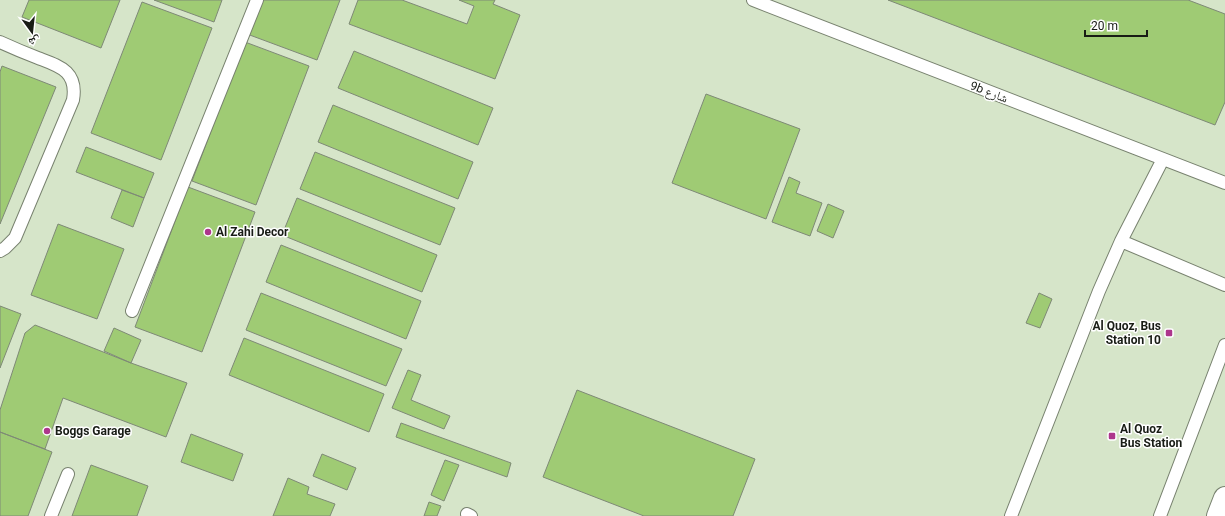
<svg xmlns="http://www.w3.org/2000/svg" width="1225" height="516" viewBox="0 0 1225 516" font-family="Roboto,'Noto Naskh Arabic',sans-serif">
<rect width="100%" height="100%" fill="#e5f0db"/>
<!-- built -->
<path fill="#d6e5c9" d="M0,0H1225V516H0Z"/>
<!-- building -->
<path fill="#9fcb74" stroke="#7e8976" d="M29,0H120L101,48L22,17Z
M154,0H222L214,22Z
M260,0H340L317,60L247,34Z
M358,0H402L467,24L474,6L459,0H495L493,4L520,15L495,79L349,24Z
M888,0H1188L1225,14V102L1215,125Z
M142,2L212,28L161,160L91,133Z
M245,42L309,66L256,205L192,181Z
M354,51L493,108L478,145L338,88Z
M2,66L56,87L0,224V72Z
M706,94L800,129L766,219L672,183Z
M333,105L473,162L458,199L318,142Z
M86,147L154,173L144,198L76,172Z
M315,152L455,208L440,245L300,189Z
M789,177L800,182L796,193L822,203L810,236L772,222Z
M188,187L255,212L202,352L135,327Z
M122,190L144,198L133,227L111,218Z
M297,198L437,255L422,292L282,235Z
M828,204L844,211L833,238L817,231Z
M58,224L124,249L97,319L31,295Z
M281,245L421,301L406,339L266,282Z
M261,293L402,349L386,386L246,330Z
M1039,293L1052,299L1040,328L1026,323Z
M0,306L21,314L0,368Z
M35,325L131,363L187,383L166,437L63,398L45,449L0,432V410L25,333Z
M114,328L141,340L131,363L104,351Z
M244,338L384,394L369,432L229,375Z
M408,370L421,375L411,400L450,416L444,429L392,408Z
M577,390L755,459L733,516H644L543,477Z
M401,423L511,463L507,477L396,437Z
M0,432L52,452L28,516H0Z
M191,434L243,454L233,481L181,462Z
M322,454L356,468L347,490L313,476Z
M445,460L459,465L444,501L431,495Z
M91,465L148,486L137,516H72Z
M288,478L309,487L307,494L335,504L330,516H273Z
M429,502L441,506L437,516H424Z"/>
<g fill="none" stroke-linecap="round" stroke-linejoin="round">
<!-- service casing -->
<g stroke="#78826f" stroke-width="14">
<path id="service" d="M753,0L1225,183
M0,42C13,48 25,53 38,58C59,66 78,71 73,100L15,238L5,248L0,251
M1121,241L1225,285
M132,311L257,0
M467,514L471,516
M51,516L68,474
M1011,516L1099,291L1121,241L1163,159
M1160,516L1225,345"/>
</g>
<!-- secondary casing -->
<g stroke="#78826f" stroke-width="24">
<path id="secondary" d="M1218,516L1225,498"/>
</g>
<!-- service -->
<use href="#service" stroke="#fff" stroke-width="12"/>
<!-- secondary -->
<use href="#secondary" stroke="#fff" stroke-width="22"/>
</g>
<!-- markers -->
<g fill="#ad368c" stroke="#fff" stroke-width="1.5">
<circle cx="208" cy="232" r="4"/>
<rect x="1165" y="329" width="8" height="8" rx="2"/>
<circle cx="47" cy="431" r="4"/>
<rect x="1108" y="432" width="8" height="8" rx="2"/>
</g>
<g text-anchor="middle" stroke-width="3" stroke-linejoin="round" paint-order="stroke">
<!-- street labels -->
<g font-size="12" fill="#181c15" stroke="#fff">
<text transform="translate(989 92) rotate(21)" y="4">9b شارع</text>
</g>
<!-- poi labels -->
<g font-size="12" font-weight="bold" fill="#181c15" stroke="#fff" text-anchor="start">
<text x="216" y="236">Al Zahi Decor</text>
<text x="1161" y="330" text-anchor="end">Al Quoz, Bus<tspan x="1161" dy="14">Station 10</tspan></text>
<text x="1120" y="433">Al Quoz<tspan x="1120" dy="14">Bus Station</tspan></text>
<text x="55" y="435">Boggs Garage</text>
</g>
</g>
<!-- north arrow -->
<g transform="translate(32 32) rotate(165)" stroke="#ffffff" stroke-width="3" paint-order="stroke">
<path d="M0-3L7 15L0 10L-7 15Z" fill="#181c15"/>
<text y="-6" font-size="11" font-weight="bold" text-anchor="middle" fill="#181c15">ش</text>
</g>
<!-- scale -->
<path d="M1085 30v6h62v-6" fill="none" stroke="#181c15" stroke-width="2"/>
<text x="1091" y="30" font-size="12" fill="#181c15" stroke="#ffffff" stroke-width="3" paint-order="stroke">20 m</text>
</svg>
